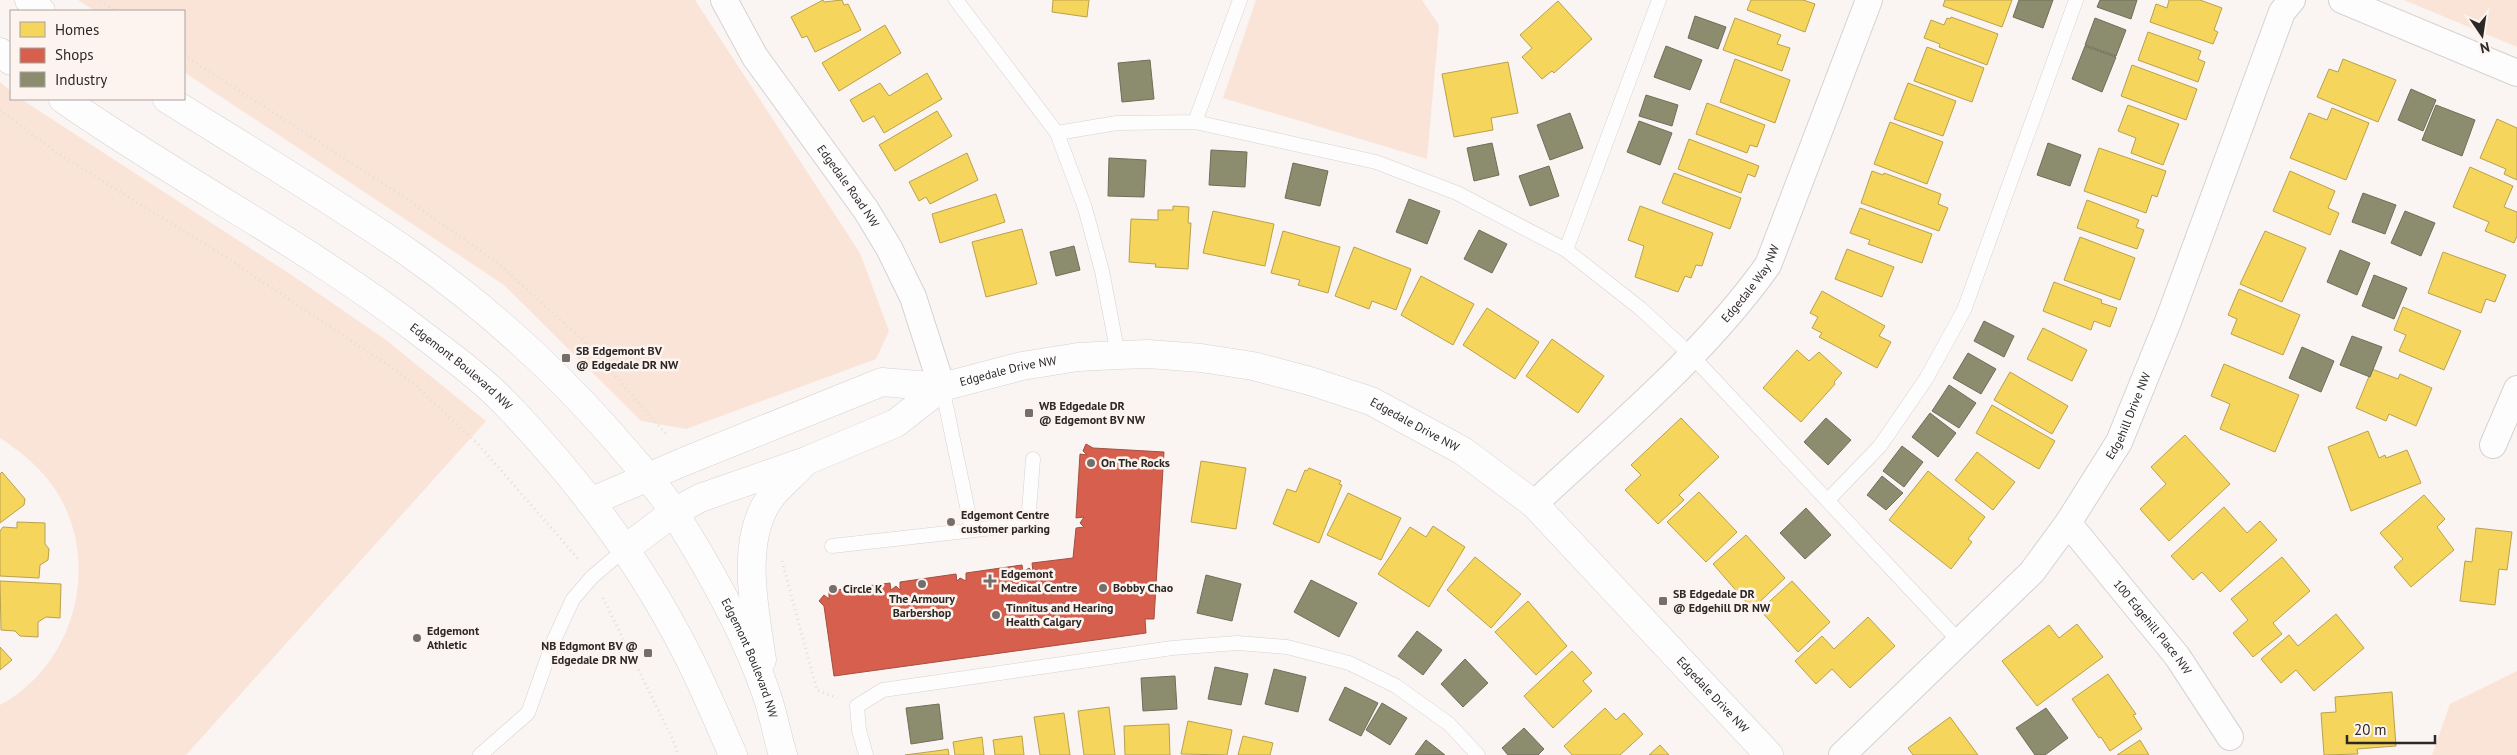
<svg xmlns="http://www.w3.org/2000/svg" width="2517" height="755" viewBox="0 0 2517 755" font-family="'PT Sans',sans-serif">
<rect width="100%" height="100%" fill="#faf4f2"/>
<!-- green -->
<path fill="#fae4d8" d="M78,0H695L860,253L889,331L876,359L686,429L641,421L504,285L184,72V11H95Z
M1256,0H1422L1439,25L1427,159L1223,98Z
M2404,0H2517V47Z
M0,82L11,91V99H21L293,276L386,340L486,421L186,755H0V705C71,667 99,574 63,503C50,476 25,454 0,438Z
M2517,671V755H2432L2450,704Z"/>
<!-- homes -->
<path fill="#f6d55c" stroke="#b9a14c" d="M823,0L824,2L842,0L844,5L848,4L861,30L815,52L807,36L802,38L791,17Z
M1053,0H1089L1087,17L1052,12Z
M1751,0H1803L1815,4L1805,32L1747,10Z
M1945,0H2012L2002,27L1943,6Z
M2169,0H2200L2222,8L2214,30L2218,32L2213,44L2150,22L2156,4L2167,8Z
M1558,1L1592,39L1554,73L1552,71L1542,79L1522,57L1532,48L1520,35Z
M1951,17L1998,34L1987,65L1939,47L1940,44L1924,38L1931,20L1944,25L1947,18L1950,19Z
M1735,18L1781,35L1777,44L1790,48L1782,71L1723,50Z
M885,25L901,53L839,91L822,63Z
M2148,32L2201,51L2198,59L2205,62L2198,82L2138,60Z
M1927,47L1984,68L1972,102L1914,81Z
M1735,59L1790,80L1775,123L1720,102Z
M2343,59L2396,80L2378,122L2317,97L2329,69L2338,72Z
M1508,62L1518,113L1491,118L1493,130L1454,137L1442,74Z
M2132,65L2197,89L2186,120L2121,96Z
M927,73L942,99L884,133L874,116L863,122L850,100L880,83L889,96Z
M1908,83L1956,101L1943,136L1894,119Z
M1707,103L1765,125L1757,147L1750,145L1747,153L1696,134Z
M2128,105L2179,124L2163,165L2131,153L2136,138L2118,131Z
M2332,108L2369,123L2346,180L2290,158L2309,113L2327,120Z
M937,111L952,136L895,171L879,145Z
M2497,119L2517,128V180L2504,174L2506,169L2480,158Z
M1890,122L1943,142L1927,184L1874,164Z
M1689,139L1759,166L1755,177L1748,174L1741,193L1678,169Z
M2099,148L2166,171L2157,197L2152,195L2146,213L2084,191Z
M967,153L978,180L930,204L926,197L919,201L909,182Z
M2470,167L2513,186L2504,207L2517,212V236L2514,243L2485,231L2489,222L2453,207Z
M1872,171L1883,175L1884,173L1941,194L1938,204L1948,208L1939,231L1861,203Z
M2290,171L2335,191L2328,208L2339,213L2330,235L2273,211Z
M1674,173L1741,198L1730,229L1662,203Z
M996,194L1005,222L940,243L932,214Z
M2087,200L2139,220L2136,227L2144,230L2137,249L2077,228Z
M1173,206L1189,207L1188,223H1191L1188,269L1155,267L1156,264L1129,262L1131,219L1158,220V210H1173Z
M1640,206L1713,233L1702,266L1696,265L1691,278L1685,276L1678,292L1635,277L1644,246L1628,240Z
M1860,208L1932,234L1922,263L1868,244L1870,240L1850,233Z
M1213,211L1274,224L1265,266L1203,253Z
M1022,229L1037,284L986,297L972,242Z
M1283,231L1340,247L1328,293L1298,285L1300,280L1271,273Z
M2265,231L2306,248L2282,302L2240,284Z
M2080,237L2135,258L2120,300L2064,280Z
M1354,247L1411,269L1396,310L1372,301L1369,309L1335,296Z
M1847,249L1894,267L1882,297L1835,279Z
M2443,252L2506,275L2495,302L2486,299L2481,313L2428,293Z
M1421,276L1474,304L1453,345L1401,315Z
M2054,282L2102,300L2101,303L2117,308L2110,327L2094,321L2091,330L2043,311Z
M2239,289L2300,315L2283,355L2231,334L2237,319L2228,315Z
M1822,291L1885,326L1879,336L1891,342L1877,368L1819,337L1822,333L1812,328L1818,317L1810,313Z
M2403,307L2461,331L2444,370L2399,351L2406,335L2394,330Z
M1487,308L1539,342L1515,379L1463,345Z
M2043,328L2087,350L2072,381L2027,359Z
M1552,339L1604,376L1578,413L1526,376Z
M1797,350L1809,361L1819,352L1842,373L1834,382L1835,384L1801,422L1763,388Z
M2224,364L2299,395L2275,452L2220,429L2230,404L2211,396Z
M2372,369L2398,379L2400,374L2432,388L2416,426L2389,414L2386,421L2356,408Z
M2010,372L2068,406L2052,434L1994,400Z
M1992,405L2055,441L2039,469L1976,433Z
M1681,418L1719,457L1679,495L1684,500L1658,524L1625,490L1641,475L1631,465Z
M2368,431L2379,458L2385,455L2386,458L2407,450L2421,483L2351,511L2328,447Z
M2185,435L2230,484L2169,541L2140,509L2166,484L2151,467Z
M1977,452L2015,482L1993,510L1955,480Z
M1201,461L1246,468L1236,529L1191,522Z
M1309,468L1341,481L1339,484L1342,485L1319,543L1273,524L1287,489L1296,492L1305,470L1307,471Z
M1928,471L1985,517L1968,539L1972,542L1951,569L1889,520Z
M2,472L25,499L24,505L0,523V474Z
M1699,492L1737,532L1706,562L1667,522Z
M1348,493L1401,518L1381,560L1327,535Z
M2424,495L2445,519L2437,527L2454,550L2411,587L2394,567L2403,559L2380,533Z
M2224,507L2247,533L2260,521L2277,540L2220,592L2202,572L2193,580L2171,556Z
M17,522L45,523V544L49,549L48,560L40,565L39,578L0,576V531L3,527L17,528Z
M1433,526L1465,547L1429,607L1378,574L1410,527L1426,537Z
M2476,528L2512,532L2507,570L2499,569L2495,605L2460,601L2465,561L2472,562Z
M1746,535L1785,578L1752,609L1713,564Z
M1475,557L1521,594L1491,628L1447,590Z
M2282,557L2310,591L2273,623L2282,634L2253,657L2233,633L2248,620L2231,599Z
M0,581L61,584L60,618L46,617L38,622V637L20,636L15,631L1,630Z
M1792,581L1830,622L1798,652L1760,610Z
M1528,601L1567,646L1536,675L1495,632Z
M2336,614L2364,648L2314,691L2296,670L2281,683L2261,659L2289,635L2298,646Z
M1868,617L1895,646L1850,688L1832,669L1816,684L1795,661L1822,636L1834,649Z
M2077,624L2103,657L2037,706L2002,661L2049,625L2059,638Z
M0,647L12,660L0,670Z
M1572,651L1592,673L1583,681L1592,691L1553,728L1524,696Z
M2108,674L2136,714L2133,715L2142,729L2110,751L2101,737L2099,738L2072,699Z
M2392,692L2396,746L2357,749L2358,754L2324,755L2321,713L2336,712L2335,697Z
M1109,707L1115,755H1084L1078,711Z
M1605,708L1616,720L1624,713L1643,734L1620,755H1572L1564,746Z
M1064,713L1070,755H1040L1034,717Z
M1950,717L1978,755H1913L1908,748Z
M1188,721L1232,730L1227,755L1181,754Z
M1169,724L1170,755H1125L1124,726Z
M1022,736L1024,755H995L993,740Z
M1243,736L1273,743L1270,755H1238Z
M982,737L984,755H955L953,742Z
M2140,740L2149,755H2117Z
M1660,745L1669,755H1649Z
M948,749L949,755H905L943,750Z"/>
<!-- shops -->
<path fill="#d6604d" stroke="#a34f41" d="M1086,444L1093,448L1164,452L1154,619H1145L1146,633L834,676L824,606L819,601L824,595L829,599V591L890,583L891,590L896,586L900,590V582L956,574L957,581L960,578L966,581V573L1022,565L1023,572L1029,568L1033,572L1032,563L1073,558L1076,528L1084,527L1080,523L1084,517L1076,518L1080,454L1087,455L1083,451Z"/>
<!-- industry -->
<path fill="#8c8c6e" stroke="#6f6e58" d="M2019,0H2053L2043,28L2013,17Z
M2100,0H2137L2131,19L2097,7Z
M1695,16L1726,27L1718,49L1688,38Z
M2095,18L2126,30L2116,56L2085,45Z
M1666,46L1702,60L1690,90L1654,77Z
M2085,46L2116,57L2102,92L2072,79Z
M1150,60L1154,99L1122,102L1118,63Z
M2411,89L2436,100L2423,131L2398,120Z
M1646,95L1678,105L1672,126L1639,116Z
M2436,105L2475,120L2462,156L2422,140Z
M1570,113L1583,148L1550,160L1537,125Z
M1639,121L1672,133L1660,165L1627,152Z
M1492,143L1499,175L1474,181L1467,148Z
M2048,143L2081,155L2070,186L2037,175Z
M1211,150L1247,152L1245,187L1209,185Z
M1109,158L1146,160L1144,197L1108,196Z
M1293,163L1328,171L1320,206L1285,198Z
M1549,166L1559,196L1530,206L1519,176Z
M2363,193L2396,205L2385,234L2352,222Z
M1409,199L1440,211L1427,244L1396,232Z
M2405,211L2435,223L2421,256L2391,243Z
M1479,230L1507,244L1492,273L1464,259Z
M1074,246L1080,270L1056,276L1050,252Z
M2340,250L2370,263L2357,295L2327,282Z
M2374,275L2407,288L2394,319L2362,306Z
M1984,321L2014,336L2004,357L1974,341Z
M2352,336L2382,347L2370,377L2340,365Z
M2302,347L2334,361L2321,392L2289,378Z
M1968,353L1996,369L1981,394L1953,378Z
M1949,385L1976,403L1959,428L1932,411Z
M1930,413L1956,433L1938,457L1912,437Z
M1826,418L1851,440L1828,465L1804,442Z
M1902,446L1923,462L1904,487L1883,471Z
M1882,476L1903,493L1886,510L1867,495Z
M1806,508L1831,535L1805,559L1780,533Z
M1206,575L1241,584L1232,621L1197,613Z
M1311,580L1357,603L1339,637L1294,612Z
M1417,631L1442,650L1423,675L1398,656Z
M1465,659L1488,683L1463,707L1441,684Z
M1215,667L1248,674L1241,705L1208,699Z
M1274,669L1306,677L1298,712L1265,704Z
M1175,676L1177,709L1143,711L1141,678Z
M1345,687L1378,703L1361,736L1329,720Z
M1382,703L1407,718L1390,745L1366,730Z
M939,704L943,739L911,744L906,708Z
M2046,708L2068,738L2045,755H2035L2016,728Z
M1524,728L1544,749L1538,755H1508L1502,748Z
M1426,740L1445,755H1415Z"/>
<g fill="none" stroke-linecap="round" stroke-linejoin="round">
<!-- lane casing -->
<g stroke="#d6d2d1" stroke-width="15">
<path id="lane" d="M956,0L1057,133
M1195,122L1240,0
M1566,250L1659,0
M1118,355L1102,271L1085,208L1057,133L1117,123L1195,122L1376,162L1457,193L1566,250L1641,309L1692,356L1960,642
M942,387L972,530
M1828,500L1880,446L1926,379L1964,310L2076,0
M832,546L1028,524L1033,459
M480,755L528,713L554,640L573,599L592,577L625,549
M866,755L859,730L857,706L883,690L1172,648L1237,643L1287,647L1349,663L1396,686L1449,724L1478,755"/>
</g>
<!-- street casing -->
<g stroke="#d6d2d1" stroke-width="28">
<g id="street">
<path id="s1" d="M724,0L755,57L866,210L889,248L913,297L942,387"/>
<path d="M2342,0L2517,73"/>
<path d="M2493,445L2517,389"/>
<path id="s2" d="M1534,504C1615,428 1703,356 1768,265L1869,0"/>
<path id="s3" d="M2068,523L2177,656L2230,737"/>
<path id="s4" d="M1842,755L2032,572L2068,523L2119,442L2169,319L2282,12L2292,0"/>
</g>
</g>
<!-- secondary casing -->
<g stroke="#d6d2d1" stroke-width="29">
<g id="secondary">
<path d="M29,0L41,11"/>
<path d="M0,52L11,61"/>
<path id="s5" d="M63,99C179,180 306,245 418,331C448,354 480,377 507,405C577,478 641,563 687,654C704,687 718,721 733,755"/>
<path id="s6" d="M167,99C247,149 329,198 406,251C481,303 551,366 611,434C633,460 657,485 675,514C709,568 747,635 767,696C774,716 777,736 783,755"/>
<path id="s7" d="M590,502L683,462L882,382L942,387L1022,366L1078,357L1118,355L1148,354L1201,358L1253,366L1310,381L1371,401L1463,451L1534,504L1769,755"/>
<path d="M625,549L674,512L700,498L806,461L896,423L942,387"/>
<path d="M762,660C755,611 739,542 770,498C779,486 792,476 802,465"/>
</g>
</g>
<!-- path -->
<path stroke="#e0dedd" stroke-width="3" stroke-dasharray="1 4" stroke-linecap="butt" d="M101,0L115,11
M184,55L404,197L500,265L585,342L667,435
M0,110L57,153L224,256L407,378L478,444L580,561
M782,561L817,690L837,698
M603,598L673,740L678,755"/>
<!-- lane -->
<use href="#lane" stroke="#fefdfd" stroke-width="14"/>
<!-- street -->
<use href="#street" stroke="#fefdfd" stroke-width="26"/>
<!-- secondary -->
<use href="#secondary" stroke="#fefdfd" stroke-width="28"/>
</g>
<!-- markers -->
<g fill="#736f6d" stroke="#fdf3ef" stroke-width="2">
<rect x="561" y="353" width="10" height="10" rx="2.5"/>
<rect x="1024" y="408" width="10" height="10" rx="2.5"/>
<circle cx="1091" cy="463" r="5"/>
<circle cx="951" cy="522" r="5"/>
<path d="M987.5 573.5h5v5h5v5h-5v5h-5v-5h-5v-5h5z"/>
<circle cx="922" cy="584" r="5"/>
<circle cx="1103" cy="588" r="5"/>
<circle cx="833" cy="589" r="5"/>
<rect x="1658" y="596" width="10" height="10" rx="2.5"/>
<circle cx="996" cy="615" r="5"/>
<circle cx="417" cy="638" r="5"/>
<rect x="643" y="648" width="10" height="10" rx="2.5"/>
</g>
<g text-anchor="middle" stroke-width="5" stroke-linejoin="round" paint-order="stroke">
<!-- street labels -->
<g font-size="12" fill="#2b2826" stroke="#fdf3ef">
<text dy="4" stroke="none"><textPath href="#s1" startOffset="224">Edgedale Road NW</textPath></text>
<text dy="4" stroke="none"><textPath href="#s2" startOffset="310">Edgedale Way NW</textPath></text>
<text dy="4" stroke="none"><textPath href="#s5" startOffset="480">Edgemont Boulevard NW</textPath></text>
<text dy="4" stroke="none"><textPath href="#s7" startOffset="444">Edgedale Drive NW</textPath></text>
<text dy="4" stroke="none"><textPath href="#s4" startOffset="448">Edgehill Drive NW</textPath></text>
<text dy="4" stroke="none"><textPath href="#s7" startOffset="864">Edgedale Drive NW</textPath></text>
<text dy="4" stroke="none"><textPath href="#s3" startOffset="134">100 Edgehill Place NW</textPath></text>
<text dy="4" stroke="none"><textPath href="#s6" startOffset="824">Edgemont Boulevard NW</textPath></text>
<text dy="4" stroke="none"><textPath href="#s7" startOffset="1269">Edgedale Drive NW</textPath></text>
</g>
<!-- poi labels -->
<g font-size="12" font-weight="bold" fill="#2b2826" stroke="#fdf3ef" text-anchor="start">
<text x="576" y="355">SB Edgemont BV<tspan x="576" dy="14">@ Edgedale DR NW</tspan></text>
<text x="1039" y="410">WB Edgedale DR<tspan x="1039" dy="14">@ Edgemont BV NW</tspan></text>
<text x="1101" y="467">On The Rocks</text>
<text x="961" y="519">Edgemont Centre<tspan x="961" dy="14">customer parking</tspan></text>
<text x="1001" y="578">Edgemont<tspan x="1001" dy="14">Medical Centre</tspan></text>
<text x="1113" y="592">Bobby Chao</text>
<text x="843" y="593">Circle K</text>
<text x="1673" y="598">SB Edgedale DR<tspan x="1673" dy="14">@ Edgehill DR NW</tspan></text>
<text x="922" y="603" text-anchor="middle">The Armoury<tspan x="922" dy="14">Barbershop</tspan></text>
<text x="1006" y="612">Tinnitus and Hearing<tspan x="1006" dy="14">Health Calgary</tspan></text>
<text x="427" y="635">Edgemont<tspan x="427" dy="14">Athletic</tspan></text>
<text x="638" y="650" text-anchor="end">NB Edgmont BV @<tspan x="638" dy="14">Edgedale DR NW</tspan></text>
</g>
</g>
<!-- legend -->
<rect x="10" y="10" width="175" height="90" fill="#fdf3ef" stroke="#a9a29f"/>
<rect x="20" y="22" width="25" height="15" fill="#f6d55c" stroke="#a9a29f"/>
<text x="55" y="35" font-size="15" fill="#2b2826">Homes</text>
<rect x="20" y="48" width="25" height="15" fill="#d6604d" stroke="#a9a29f"/>
<text x="55" y="60" font-size="15" fill="#2b2826">Shops</text>
<rect x="20" y="72" width="25" height="15" fill="#8c8c6e" stroke="#a9a29f"/>
<text x="55" y="85" font-size="15" fill="#2b2826">Industry</text>
<!-- north arrow -->
<g transform="translate(2482 35) rotate(167)" stroke="#fdf3ef" stroke-width="4" paint-order="stroke">
<path d="M0-4L9 19L0 12L-9 19Z" fill="#2b2826"/>
<text y="-8" font-size="14" font-weight="bold" text-anchor="middle" fill="#2b2826">N</text>
</g>
<!-- scale -->
<path d="M2347 735v8h88v-8" fill="none" stroke="#2b2826" stroke-width="2.5"/>
<text x="2354" y="735" font-size="15" fill="#2b2826" stroke="#fdf3ef" stroke-width="4" paint-order="stroke">20 m</text>
</svg>
